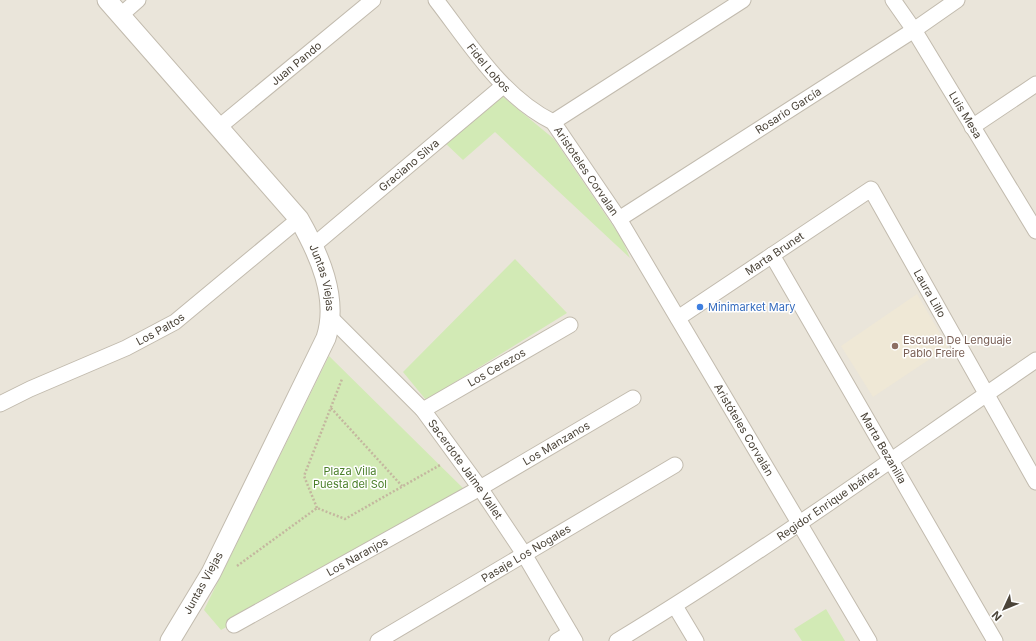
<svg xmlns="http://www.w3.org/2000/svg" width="1036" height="641" viewBox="0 0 1036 641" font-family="Inter,sans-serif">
<rect width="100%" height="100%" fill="#f6f3ec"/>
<!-- residential -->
<path fill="#eae5da" d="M0,0H1036V641H0Z"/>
<!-- education -->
<path fill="#efe8d6" d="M917,294L948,347L873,397L841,346Z"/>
<!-- green -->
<path fill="#d2eab5" d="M502,96L554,139L622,239L630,258L495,132L463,160L444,142Z
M515,259L567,313L426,400L403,372Z
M329,356L469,494L221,630L204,610Z
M826,609L845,641H802L794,629Z"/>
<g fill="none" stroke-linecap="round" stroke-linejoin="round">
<!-- minor casing -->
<g stroke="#c2bbae" stroke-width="17">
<g id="minor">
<path id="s1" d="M436,0C470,44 502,97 553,122L619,219L869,641"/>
<path id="s2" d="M893,0L914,30L1036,231"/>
<path d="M121,15L138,0"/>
<path d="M553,122L743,0"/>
<path id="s3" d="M219,127L373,0"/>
<path d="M972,127L1036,84"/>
<path id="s4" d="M619,219L914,30L957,0"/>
<path id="s5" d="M314,245L503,86"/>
<path id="s6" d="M772,255L995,641"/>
<path id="s7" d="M331,318L423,410L480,488L524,554L575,641"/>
<path id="s8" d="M678,318L871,189L1036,482"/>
<path id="s9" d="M0,404L30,389L126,348L175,322L299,219"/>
<path id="s10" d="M423,410L570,325"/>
<path d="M675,606L696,641"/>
<path id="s11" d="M234,625L480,488L633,398"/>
<path id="s12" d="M378,641L675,465"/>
<path d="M557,641L570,633"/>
<path id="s13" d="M617,641C761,554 897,455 1036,360"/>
</g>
</g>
<!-- tertiary casing -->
<g stroke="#c2bbae" stroke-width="21">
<g id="tertiary">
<path id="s14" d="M107,0L299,219C319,254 339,298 326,338L211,573L170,641"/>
</g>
</g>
<!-- path -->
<path stroke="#c4b79f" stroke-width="2.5" stroke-dasharray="2 2" stroke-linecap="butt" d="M331,408L402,486
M317,508L304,476L342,379
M237,566L317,508L345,519L440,465"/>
<!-- minor -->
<use href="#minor" stroke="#fff" stroke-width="15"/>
<!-- tertiary -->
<use href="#tertiary" stroke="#fff" stroke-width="19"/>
</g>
<!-- markers -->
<circle fill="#3f7fe0" stroke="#fff" stroke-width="1.5" cx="700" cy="307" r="4"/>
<circle fill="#8d6e63" stroke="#fff" stroke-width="1.5" cx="895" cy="346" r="4"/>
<g text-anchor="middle" stroke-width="3" stroke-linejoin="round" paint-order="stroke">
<!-- street labels -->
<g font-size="11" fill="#4b4439" stroke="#fff">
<text dy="4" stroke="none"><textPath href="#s3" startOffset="100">Juan Pando</textPath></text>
<text dy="4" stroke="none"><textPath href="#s1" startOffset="86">Fidel Lobos</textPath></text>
<text dy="4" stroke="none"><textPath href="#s4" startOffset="201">Rosario García</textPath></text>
<text dy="4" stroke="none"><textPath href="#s2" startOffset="136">Luis Mesa</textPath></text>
<text dy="4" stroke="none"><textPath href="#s5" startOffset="124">Graciano Silva</textPath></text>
<text dy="4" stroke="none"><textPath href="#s1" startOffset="230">Aristoteles Corvalan</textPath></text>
<text dy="4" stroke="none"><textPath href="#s8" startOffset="116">Marta Brunet</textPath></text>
<text dy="4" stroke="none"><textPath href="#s14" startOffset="355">Juntas Viejas</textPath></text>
<text dy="4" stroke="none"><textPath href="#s8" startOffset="352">Laura Lillo</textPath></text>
<text dy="4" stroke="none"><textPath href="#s9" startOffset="177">Los Paltos</textPath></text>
<text dy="4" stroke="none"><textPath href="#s10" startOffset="85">Los Cerezos</textPath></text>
<text dy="4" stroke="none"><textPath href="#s1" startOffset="533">Aristóteles Corvalán</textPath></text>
<text dy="4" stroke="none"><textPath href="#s11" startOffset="370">Los Manzanos</textPath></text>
<text dy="4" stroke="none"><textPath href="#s6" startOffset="223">Marta Bezanilla</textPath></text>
<text dy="4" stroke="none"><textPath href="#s7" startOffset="203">Sacerdote Jaime Vallet</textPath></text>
<text dy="4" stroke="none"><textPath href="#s13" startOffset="252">Regidor Enrique Ibáñez</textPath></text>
<text dy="4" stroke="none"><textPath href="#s12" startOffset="172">Pasaje Los Nogales</textPath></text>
<text dy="4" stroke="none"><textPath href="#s11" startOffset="141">Los Naranjos</textPath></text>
<text transform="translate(203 583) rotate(-61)" y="4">Juntas Viejas</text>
</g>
<!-- shop labels -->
<g font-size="11" fill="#366cbe" stroke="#fff" text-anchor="start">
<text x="708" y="311">Minimarket Mary</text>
</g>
<!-- education labels -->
<g font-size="11" fill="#785e54" stroke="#fff" text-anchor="start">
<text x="903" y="344">Escuela De Lenguaje<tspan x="903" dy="13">Pablo Freire</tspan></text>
</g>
<!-- park labels -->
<g font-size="11" fill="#4a7f2a" stroke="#fff">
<text x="350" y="475">Plaza Villa<tspan x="350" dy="13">Puesta del Sol</tspan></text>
</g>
</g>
<!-- north arrow -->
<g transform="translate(1004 609) rotate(226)" stroke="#ffffff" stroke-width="3" paint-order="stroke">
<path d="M0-3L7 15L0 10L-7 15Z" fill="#4b4439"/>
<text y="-6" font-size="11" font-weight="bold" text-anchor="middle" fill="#4b4439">N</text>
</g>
</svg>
